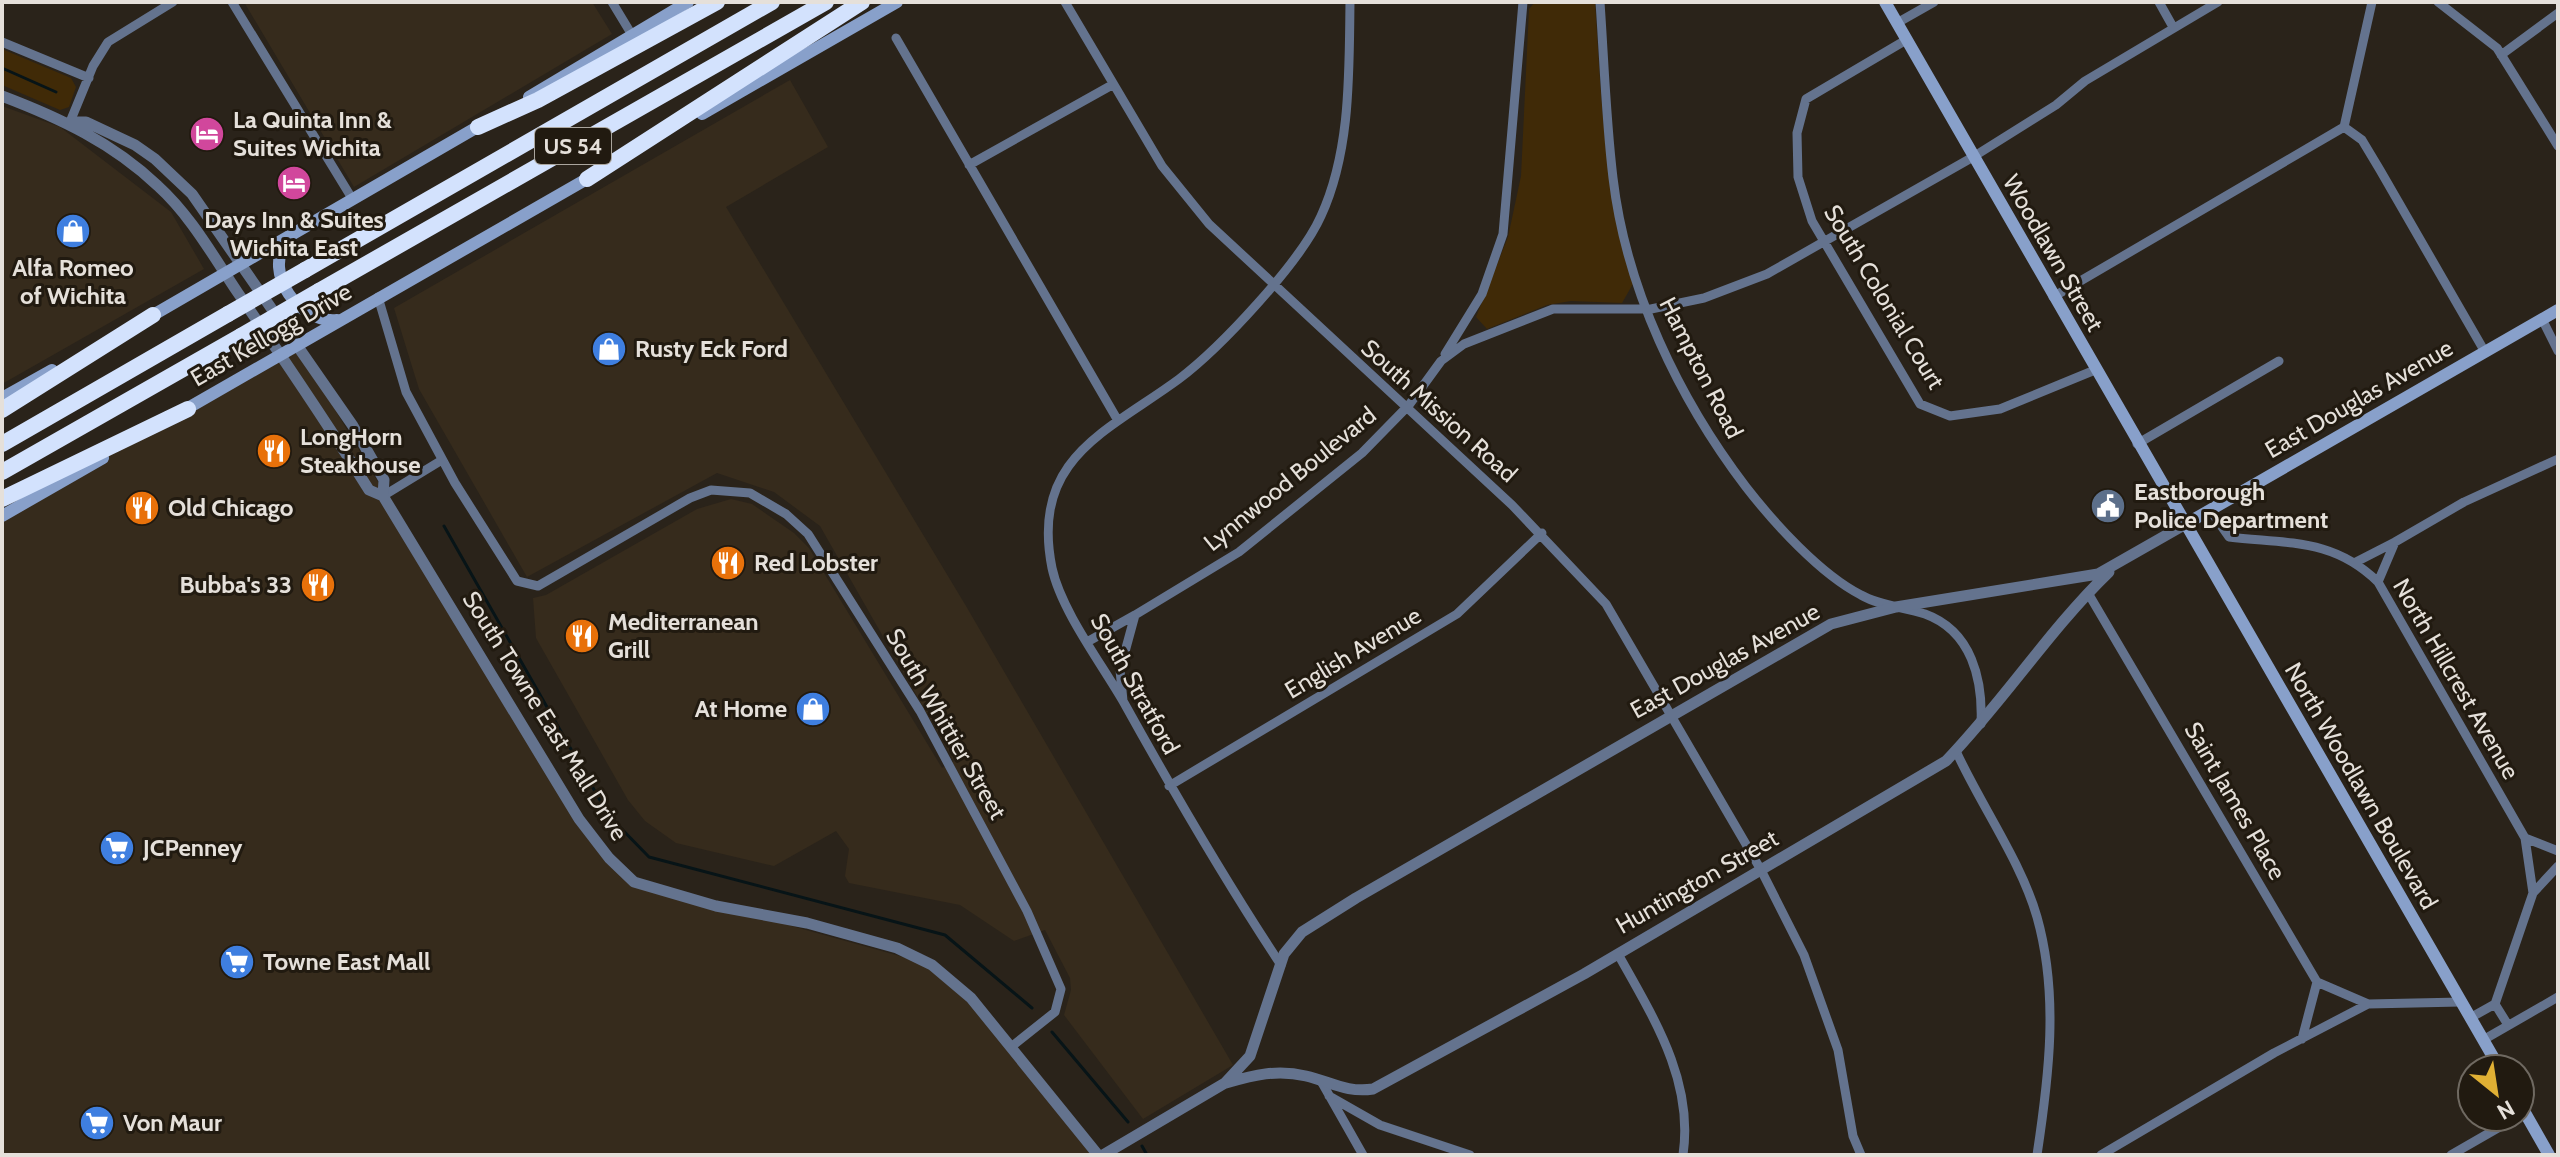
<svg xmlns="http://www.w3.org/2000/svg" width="2560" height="1157" viewBox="0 0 2560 1157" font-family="Cabin,sans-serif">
<rect width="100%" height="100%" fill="#2a231a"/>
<!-- built -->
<path fill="#362b1c" d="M244,2H592L612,34L354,187Z
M790,80L828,147L726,207L966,606L1233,1065L1143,1119L1064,1015L1071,990L1070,978L1045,930L1014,941L960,905L849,883L845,876L849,849L836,831L774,866L676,843L645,821L628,800L536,638L533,598L546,595L697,509L731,499L752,504L794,533L809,548L942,768L954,761L820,526L774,492L717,473L527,577L419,389L394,308Z
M2,106L60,127L171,212L204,269L2,384Z
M297,346L579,819L634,882L932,965L1011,1047L1097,1155H2V516Z"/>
<!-- green -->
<path fill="#402a07" d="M1535,2H1595C1601,98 1605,191 1634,282L1622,303L1571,301L1547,305L1487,329L1476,317L1508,237L1521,176L1529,9Z
M2,49L71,78L76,87L69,107L60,110L2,85Z"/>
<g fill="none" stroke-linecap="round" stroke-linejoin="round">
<!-- stream -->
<path stroke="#071417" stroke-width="3" d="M2,68L56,92
M444,526L609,816L649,857L945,935L1032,1008
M1052,1032L1128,1122
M1142,1146L1147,1155"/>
<!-- minor -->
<path stroke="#64738e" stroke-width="9" d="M232,2L353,200
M612,2L632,35
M1065,2L1162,166L1209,224L1512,505L1606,604L1761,870L1804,955L1838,1050L1853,1136L1861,1155
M1600,2C1604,60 1606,120 1613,178C1626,289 1679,399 1746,487C1774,523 1820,574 1861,595C1880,606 1904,607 1925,614C1972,631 1983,680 1981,724
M2159,2L2173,27
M2372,2L2344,127L2362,140L2380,170L2485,352
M2438,2L2497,48L2558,146
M1897,23L1934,2
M896,38L1117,419
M1906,40L1806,99L1797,133L1798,177L1812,221L1920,404L1950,416L2000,409L2095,370
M2,42L89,78
M2501,55L2558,13
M70,122L93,66L108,42L173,2
M969,165L1112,85
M378,297L406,392L455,483L517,581L538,586L690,498L711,490L750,493L786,514L808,534L920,711L1027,911L1061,989L1055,1012L1011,1047
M2053,297L2344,127
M2542,319L2558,351
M1445,354L1482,294L1503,234L1523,2
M2137,444L2279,361
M383,496L442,460
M2210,510L2229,537C2288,544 2333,538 2378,582L2525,838L2558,851
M2356,562L2395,542
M2378,582L2395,542L2464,502L2558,459
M2088,593L2317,982L2368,1004
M1087,642L1135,615
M1123,701L1120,670L1135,615L1239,552L1362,453L1409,405L1441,361L1464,344L1553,309H1651L1704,298L1767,274L1973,157L2056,105L2085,81L2218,2
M1956,751C1980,804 2021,861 2037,917C2059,995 2049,1076 2037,1155
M1169,786L1457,614L1542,533
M2525,838L2533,893
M1618,954C1653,1017 1694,1080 1683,1155
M1281,965C1224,879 1173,791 1123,701C1101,663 1061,610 1052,568C1030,458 1107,432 1179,379C1220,348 1300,263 1321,216C1351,151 1349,72 1350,2
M2495,1004L2508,1025
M2470,1018L2495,1004L2533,893L2558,866
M2302,1039L2317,982
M2483,1040L2558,997
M1321,1081L1363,1155
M1329,1096L1380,1125L1470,1155
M2101,1155L2274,1053L2368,1004L2461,1002
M2451,1155L2517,1117"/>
<!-- tertiary -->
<path stroke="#64738e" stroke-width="11" d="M2,96C60,118 113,143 158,186C191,216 213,256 238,293C283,358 327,423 369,490L383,496L579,819L609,858L634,882L716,906L807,923L897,948L932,965L971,998L1098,1155
M70,122H86L135,145L155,159L192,194L353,426L384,480L383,496
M1226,1083C1254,1075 1277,1069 1306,1076C1331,1082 1347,1093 1373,1089L1584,974L1946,761C2004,701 2049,630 2109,572
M1103,1155L1225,1083L1250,1056L1284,954L1302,932L1356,898L1831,624L1896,607L2098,574L2184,525"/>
<!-- secondary -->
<path stroke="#88a0ca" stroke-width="12" d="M1885,2L2500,1069
M529,97L688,2
M702,114L897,2
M287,241C262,273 300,324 337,320
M148,318L486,122
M2,398L52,370
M181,412L592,176
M2,516L103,458
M2184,525L2558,310
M2520,1104L2549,1155"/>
<!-- motorway -->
<path stroke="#d3e2fd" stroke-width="16" d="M478,127L538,100L717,2
M587,179L862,2
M305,270L772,2
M319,291L826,2
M2,410L153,315
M2,444L228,314
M2,472L241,336
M2,499L188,409"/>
<!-- motorway-bridge -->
<path stroke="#d3e2fd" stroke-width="16" d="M228,314L305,270
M241,336L319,291"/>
</g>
<!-- icons -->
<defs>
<g id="hotel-disc" transform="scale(1.8)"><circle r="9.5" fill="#d1479c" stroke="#211a10"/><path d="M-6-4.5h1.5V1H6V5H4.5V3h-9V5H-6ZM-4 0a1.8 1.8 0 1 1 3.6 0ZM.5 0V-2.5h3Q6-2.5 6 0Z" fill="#fff"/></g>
<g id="shop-disc" transform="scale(1.8)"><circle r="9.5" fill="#3f7fe0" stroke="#211a10"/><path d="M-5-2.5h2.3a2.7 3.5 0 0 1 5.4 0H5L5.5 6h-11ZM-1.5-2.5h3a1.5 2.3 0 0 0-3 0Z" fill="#fff"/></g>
<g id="restaurant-disc" transform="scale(1.8)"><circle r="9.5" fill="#e8710a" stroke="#211a10"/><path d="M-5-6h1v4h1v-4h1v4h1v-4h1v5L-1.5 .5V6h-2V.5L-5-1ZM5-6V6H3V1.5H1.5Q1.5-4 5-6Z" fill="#fff"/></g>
<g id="civic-disc" transform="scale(1.8)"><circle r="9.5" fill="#5c6f8a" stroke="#211a10"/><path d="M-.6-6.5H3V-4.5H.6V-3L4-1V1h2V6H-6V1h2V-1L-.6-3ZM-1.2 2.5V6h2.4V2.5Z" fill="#fff"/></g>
<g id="supermarket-disc" transform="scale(1.8)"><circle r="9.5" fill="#3f7fe0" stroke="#211a10"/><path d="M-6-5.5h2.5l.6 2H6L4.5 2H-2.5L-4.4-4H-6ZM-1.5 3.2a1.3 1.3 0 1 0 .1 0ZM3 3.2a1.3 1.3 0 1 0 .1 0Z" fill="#fff"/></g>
</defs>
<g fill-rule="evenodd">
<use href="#hotel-disc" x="207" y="134"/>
<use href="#hotel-disc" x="294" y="183"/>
<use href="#shop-disc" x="73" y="231"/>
<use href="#shop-disc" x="609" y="349"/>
<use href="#restaurant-disc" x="274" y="451"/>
<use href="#civic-disc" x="2108" y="506"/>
<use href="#restaurant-disc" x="142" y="508"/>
<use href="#restaurant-disc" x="728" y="563"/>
<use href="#restaurant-disc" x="318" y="585"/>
<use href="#restaurant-disc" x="582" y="636"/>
<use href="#shop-disc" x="813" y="709"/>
<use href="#supermarket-disc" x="117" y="848"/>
<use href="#supermarket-disc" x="237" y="962"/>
<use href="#supermarket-disc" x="97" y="1123"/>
</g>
<g text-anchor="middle" stroke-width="6" stroke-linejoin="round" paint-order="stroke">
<!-- shield labels -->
<rect fill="#211a10" stroke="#aaa59d" stroke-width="2" x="535" y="128" width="76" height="36" rx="6"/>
<g font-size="22" font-weight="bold" fill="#e5e0da">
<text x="573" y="154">US 54</text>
</g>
<!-- poi labels -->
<g font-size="24" font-weight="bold" fill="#e5e0da" stroke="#211a10" text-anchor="start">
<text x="233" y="128">La Quinta Inn &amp;<tspan x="233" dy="28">Suites Wichita</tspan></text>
<text x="294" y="228" text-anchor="middle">Days Inn &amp; Suites<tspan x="294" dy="28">Wichita East</tspan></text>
<text x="73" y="276" text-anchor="middle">Alfa Romeo<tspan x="73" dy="28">of Wichita</tspan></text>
<text x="635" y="357">Rusty Eck Ford</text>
<text x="300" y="445">LongHorn<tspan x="300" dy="28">Steakhouse</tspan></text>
<text x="2134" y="500">Eastborough<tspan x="2134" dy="28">Police Department</tspan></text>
<text x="168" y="516">Old Chicago</text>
<text x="754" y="571">Red Lobster</text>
<text x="292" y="593" text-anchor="end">Bubba's 33</text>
<text x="608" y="630">Mediterranean<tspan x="608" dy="28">Grill</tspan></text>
<text x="787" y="717" text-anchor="end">At Home</text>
<text x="143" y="856">JCPenney</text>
<text x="263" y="970">Towne East Mall</text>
<text x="123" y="1131">Von Maur</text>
</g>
<!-- street labels -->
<g font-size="24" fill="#e5e0da" stroke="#211a10">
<text transform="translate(2053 253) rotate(60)" y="8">Woodlawn Street</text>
<text transform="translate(1884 297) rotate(59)" y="8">South Colonial Court</text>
<text transform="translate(271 335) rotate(-30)" y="8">East Kellogg Drive</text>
<text transform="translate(1701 368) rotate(63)" y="8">Hampton Road</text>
<text transform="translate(2359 399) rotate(-30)" y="8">East Douglas Avenue</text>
<text transform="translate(1439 411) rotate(42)" y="8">South Mission Road</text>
<text transform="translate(1290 479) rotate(-39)" y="8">Lynnwood Boulevard</text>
<text transform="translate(1353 653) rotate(-31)" y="8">English Avenue</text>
<text transform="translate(1725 661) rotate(-29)" y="8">East Douglas Avenue</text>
<text transform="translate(2456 679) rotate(60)" y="8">North Hillcrest Avenue</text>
<text transform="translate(1135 684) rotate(61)" y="8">South Stratford</text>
<text transform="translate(545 716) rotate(58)" y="8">South Towne East Mall Drive</text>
<text transform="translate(946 724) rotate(60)" y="8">South Whittier Street</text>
<text transform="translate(2361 786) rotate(60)" y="8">North Woodlawn Boulevard</text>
<text transform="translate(2235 801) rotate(60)" y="8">Saint James Place</text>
<text transform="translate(1697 882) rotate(-30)" y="8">Huntington Street</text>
</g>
</g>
<!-- border -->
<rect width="2560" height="1157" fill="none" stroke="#e5e0da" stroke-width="8"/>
<!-- north arrow -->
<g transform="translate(2496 1093) rotate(150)"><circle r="38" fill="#211a10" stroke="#6f6961" stroke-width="2"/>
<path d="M0-6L14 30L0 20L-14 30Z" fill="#e0b034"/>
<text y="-12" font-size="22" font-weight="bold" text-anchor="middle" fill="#e5e0da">N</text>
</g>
</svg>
